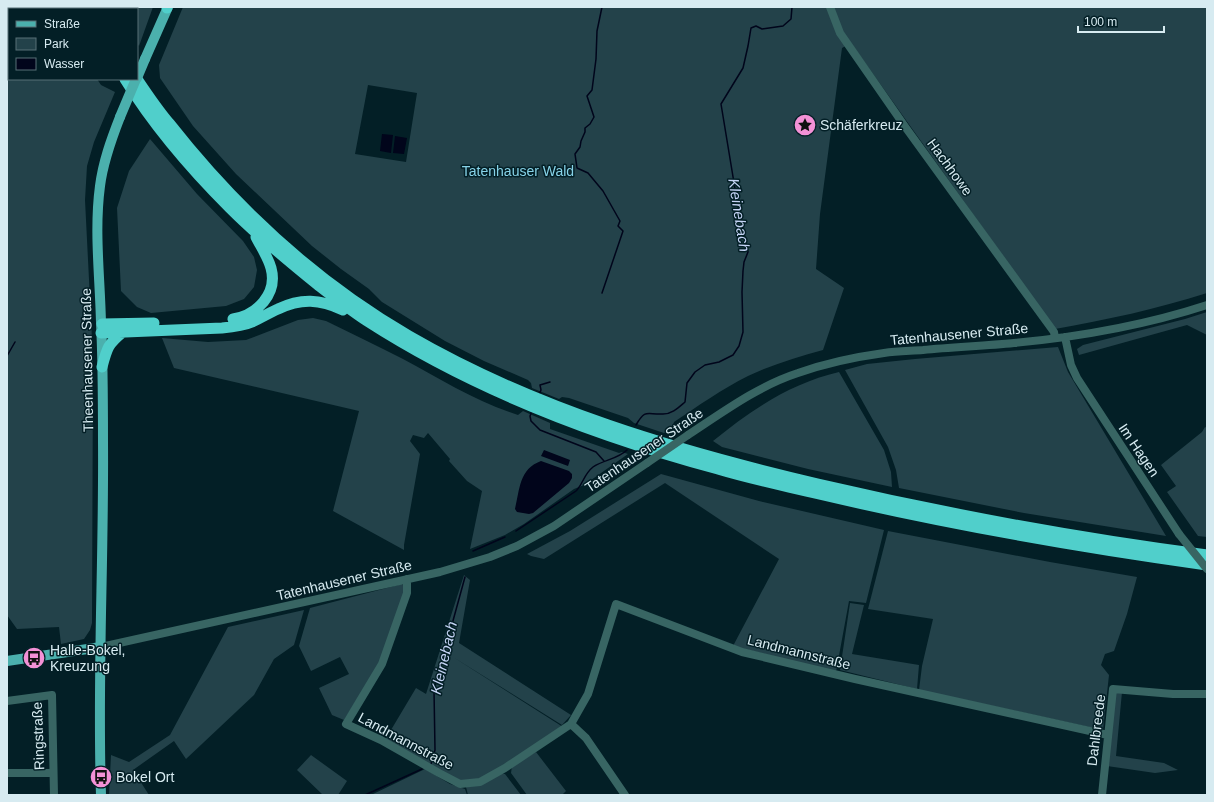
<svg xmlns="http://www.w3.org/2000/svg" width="1214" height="802" viewBox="0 0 1214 802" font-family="Arial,sans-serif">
<rect width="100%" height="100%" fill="#031f26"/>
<!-- green -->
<path fill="#23424a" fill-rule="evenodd" d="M7,7H61L62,9H9V79H97L101,85L115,92L94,142L87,166L85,200L93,359L92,623L90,630L84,639L61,644L59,627L17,629L7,615Z
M121,7H153L139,46L137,43V9H122Z
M183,7H1207V293C1157,309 1106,320 1055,329L851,43L842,48L820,214L816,269L844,288L823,350C798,357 771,365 748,376C722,389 698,406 674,422L672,428L664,433L634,423L628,418L569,398L562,397L559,399L532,388L531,383L528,380L484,361L445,341L382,302L369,289L341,269L312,246L236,174L193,126L160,78L159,65ZM368,85L417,93L406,162L355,154Z
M150,139L197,194L243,241L254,257L257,270L254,287L244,299L226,306L151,313L137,307L121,291L117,208L129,171Z
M1207,312V335L1187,325L1079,355L1077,349L1083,345L1185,319Z
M313,318L326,321C352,334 378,346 403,359C440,379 477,402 518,415L523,411L550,423V429L619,453L622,452L628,454L584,485L574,489L524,524L505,535L470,549L482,491L467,481L449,461L450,459L428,433L424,438L413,435L410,441L420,454L404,545V550L333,511L359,411L174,368L162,338L208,342L246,340L298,320Z
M1058,347L1068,372L1166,536L1024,513L899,488L896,470L888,447L845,370L867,364L915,359Z
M839,372L884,450L891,472L892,487L808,469L722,447L713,441C751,410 791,383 839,372Z
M1205,427L1207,428V537L1198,536L1167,492L1176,486L1161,465L1202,432Z
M661,474L759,501L884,530L866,603L849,601L836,672L733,646L779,559L665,483L544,559L531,556L527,554L570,531Z
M888,531L1050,562L1137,577L1127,614L1114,651L1105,654L1101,665L1109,675L1103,730L919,690L922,666L933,619L868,609Z
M464,575L470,580L459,643L571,715L562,725L453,657L563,727L481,780L461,782L385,740L416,688L426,694Z
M402,584L406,589L380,663L344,720L332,715L319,688L349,674L340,657L311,671L299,646L310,608Z
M850,603L864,605L852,654L919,665L917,689L840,670Z
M304,610L294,645L274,659L254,695L186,759L174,741L133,770L149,795H109L111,755L129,762L170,735L228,627Z
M1116,692H1122L1116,756L1164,763L1178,770L1155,773L1107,766Z
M536,752L566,791L562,795H527L511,773L512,766Z
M311,755L347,781L338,795H323L297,770Z
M425,769L450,784L465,789L467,795H371Z
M500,773L505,774L521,795H468L466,787L478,785Z"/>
<!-- water -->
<path fill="#01051b" d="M382,134L393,135L391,153L380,151Z
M395,136L407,138L404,154L393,153Z
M544,450L570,460L568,466L541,456Z
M541,461L569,471L572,474V478L569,483L533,513L529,514L517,512L515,509C520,489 519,469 541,461Z"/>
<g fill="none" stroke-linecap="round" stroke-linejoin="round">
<!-- stream -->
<path stroke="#01051b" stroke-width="1.5" d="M602,7L597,31L596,59L592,90L587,96L594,117L590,124L585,128V132L581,141L580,147L575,154L577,168L588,173L603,191L620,221L618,226L623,231L602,293
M7,356L15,342
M539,395L541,390L540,385L550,382
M532,411L530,416L531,421L540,430L596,452L604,461
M636,425C646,408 647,415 663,414C672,414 678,408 685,402L687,383L695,372L705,365L719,362L733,355L739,346L743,332L742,292L743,271L744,262L748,252L738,207L721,104L743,68L748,46L751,28L756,26L762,29L783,26L791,19L792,7
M516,531L576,491C583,484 584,474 593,467C603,460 618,459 627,450
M473,551L505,537
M431,764L435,750L434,690L465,577
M365,795L422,769"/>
<!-- minor -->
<path stroke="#386563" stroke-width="8" d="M830,7L840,33L906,128L1054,332L1055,338
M1065,337L1071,365L1077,378L1179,534
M688,435C723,412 758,386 798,373C826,363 855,357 884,353C897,351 910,351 923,350C953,347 984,346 1014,343C1078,337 1146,325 1207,305
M407,579V593L382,664L346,724L381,740L439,773L460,784L480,782L505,768L571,724L586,738L625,795
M101,647L440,572L490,557L517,546L554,526L647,463
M7,701L52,695L54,795
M571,724L588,694L616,604L742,652L855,679L1108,735
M7,773H52
M1102,795L1113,689L1173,694H1207"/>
<!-- major -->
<path stroke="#4bb0ad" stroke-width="10" d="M145,59L168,7
M7,661L101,647
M101,795C97,678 104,560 103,442C103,403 103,362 101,323C100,277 94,231 100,186C103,162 111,140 120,117"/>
<!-- highway -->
<path stroke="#50cfcb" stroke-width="11" d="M82,7L83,9
M93,7L94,9
M110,7L111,9
M167,8V7
M125,79C154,126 191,169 230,208C258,236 287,260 318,285C334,297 350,310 367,321C474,390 595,436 718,469C751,479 786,486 819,494C947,524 1077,547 1207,565
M137,79C147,94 157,109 169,123C235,207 316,282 409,336C535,409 677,451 818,484C947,514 1076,538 1207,555
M233,319C257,315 278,294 271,268C268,257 261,247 256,237
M102,324L154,323
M101,333L222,328C233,327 243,326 252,322C261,318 269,313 278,309C301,298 320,299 343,310
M102,367C107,348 108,344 123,332"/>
<!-- minor-bridge -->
<path stroke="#386563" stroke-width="8" d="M647,463L688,435
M1179,534L1207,569"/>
<!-- major-bridge -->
<path stroke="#4bb0ad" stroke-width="10" d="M137,78L145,59
M120,117L136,79"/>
</g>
<!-- icons -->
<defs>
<g id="sight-disc" transform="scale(1.15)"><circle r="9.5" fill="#f391d6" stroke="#031f26"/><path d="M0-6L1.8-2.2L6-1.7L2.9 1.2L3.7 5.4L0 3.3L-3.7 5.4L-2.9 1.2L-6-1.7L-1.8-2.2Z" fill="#111"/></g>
<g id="bus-disc" transform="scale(1.15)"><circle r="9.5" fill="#f391d6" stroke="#031f26"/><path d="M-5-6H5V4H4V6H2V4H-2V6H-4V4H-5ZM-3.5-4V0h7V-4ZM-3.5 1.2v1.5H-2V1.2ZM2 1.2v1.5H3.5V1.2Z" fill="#111"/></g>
</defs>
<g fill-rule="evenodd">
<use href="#sight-disc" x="805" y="125"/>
<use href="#bus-disc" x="34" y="658"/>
<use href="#bus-disc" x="101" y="777"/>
</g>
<g text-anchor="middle" stroke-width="3" stroke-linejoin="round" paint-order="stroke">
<!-- poi labels -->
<g font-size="14" fill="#d7ebf1" stroke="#031f26" text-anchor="start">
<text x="820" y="130">Schäferkreuz</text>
<text x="50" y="655">Halle-Bokel,<tspan x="50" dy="16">Kreuzung</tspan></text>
<text x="116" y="782">Bokel Ort</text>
</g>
<!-- street labels -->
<g font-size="14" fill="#d7ebf1" stroke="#031f26">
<text transform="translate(950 167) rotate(54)" y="5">Hachhowe</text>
<text transform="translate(959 334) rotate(-5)" y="5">Tatenhausener Straße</text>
<text transform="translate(87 360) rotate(-91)" y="5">Theenhausener Straße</text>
<text transform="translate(644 450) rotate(-34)" y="5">Tatenhausener Straße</text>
<text transform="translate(1139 450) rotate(56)" y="5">Im Hagen</text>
<text transform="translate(344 580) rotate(-13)" y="5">Tatenhausener Straße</text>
<text transform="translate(799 652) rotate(14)" y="5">Landmannstraße</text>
<text transform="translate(1096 730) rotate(-83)" y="5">Dahlbreede</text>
<text transform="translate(38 736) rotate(-92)" y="5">Ringstraße</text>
<text transform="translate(406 741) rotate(28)" y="5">Landmannstraße</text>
</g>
<!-- park labels -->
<g font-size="14" fill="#87d3e8" stroke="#031f26">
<text x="518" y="176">Tatenhauser Wald</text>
</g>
<!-- water labels -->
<g font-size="15" font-style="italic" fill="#c5d4f5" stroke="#031f26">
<text transform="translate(739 215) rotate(81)" y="5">Kleinebach</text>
<text transform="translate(444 658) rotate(-77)" y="5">Kleinebach</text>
</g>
</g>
<!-- border -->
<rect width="1214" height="802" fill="none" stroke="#d7ebf1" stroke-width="16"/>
<!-- legend -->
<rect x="8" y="8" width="130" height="72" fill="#031f26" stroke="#587177"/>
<rect x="16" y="21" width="20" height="6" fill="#4bb0ad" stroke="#587177"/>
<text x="44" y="28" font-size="12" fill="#d7ebf1">Straße</text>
<rect x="16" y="38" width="20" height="12" fill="#23424a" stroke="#587177"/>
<text x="44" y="48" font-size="12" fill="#d7ebf1">Park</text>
<rect x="16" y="58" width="20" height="12" fill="#01051b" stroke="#587177"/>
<text x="44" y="68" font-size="12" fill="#d7ebf1">Wasser</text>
<!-- scale -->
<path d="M1078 26v6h86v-6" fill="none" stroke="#d7ebf1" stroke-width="2"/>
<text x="1084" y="26" font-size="12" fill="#d7ebf1" stroke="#031f26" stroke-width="3" paint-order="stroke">100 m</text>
</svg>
